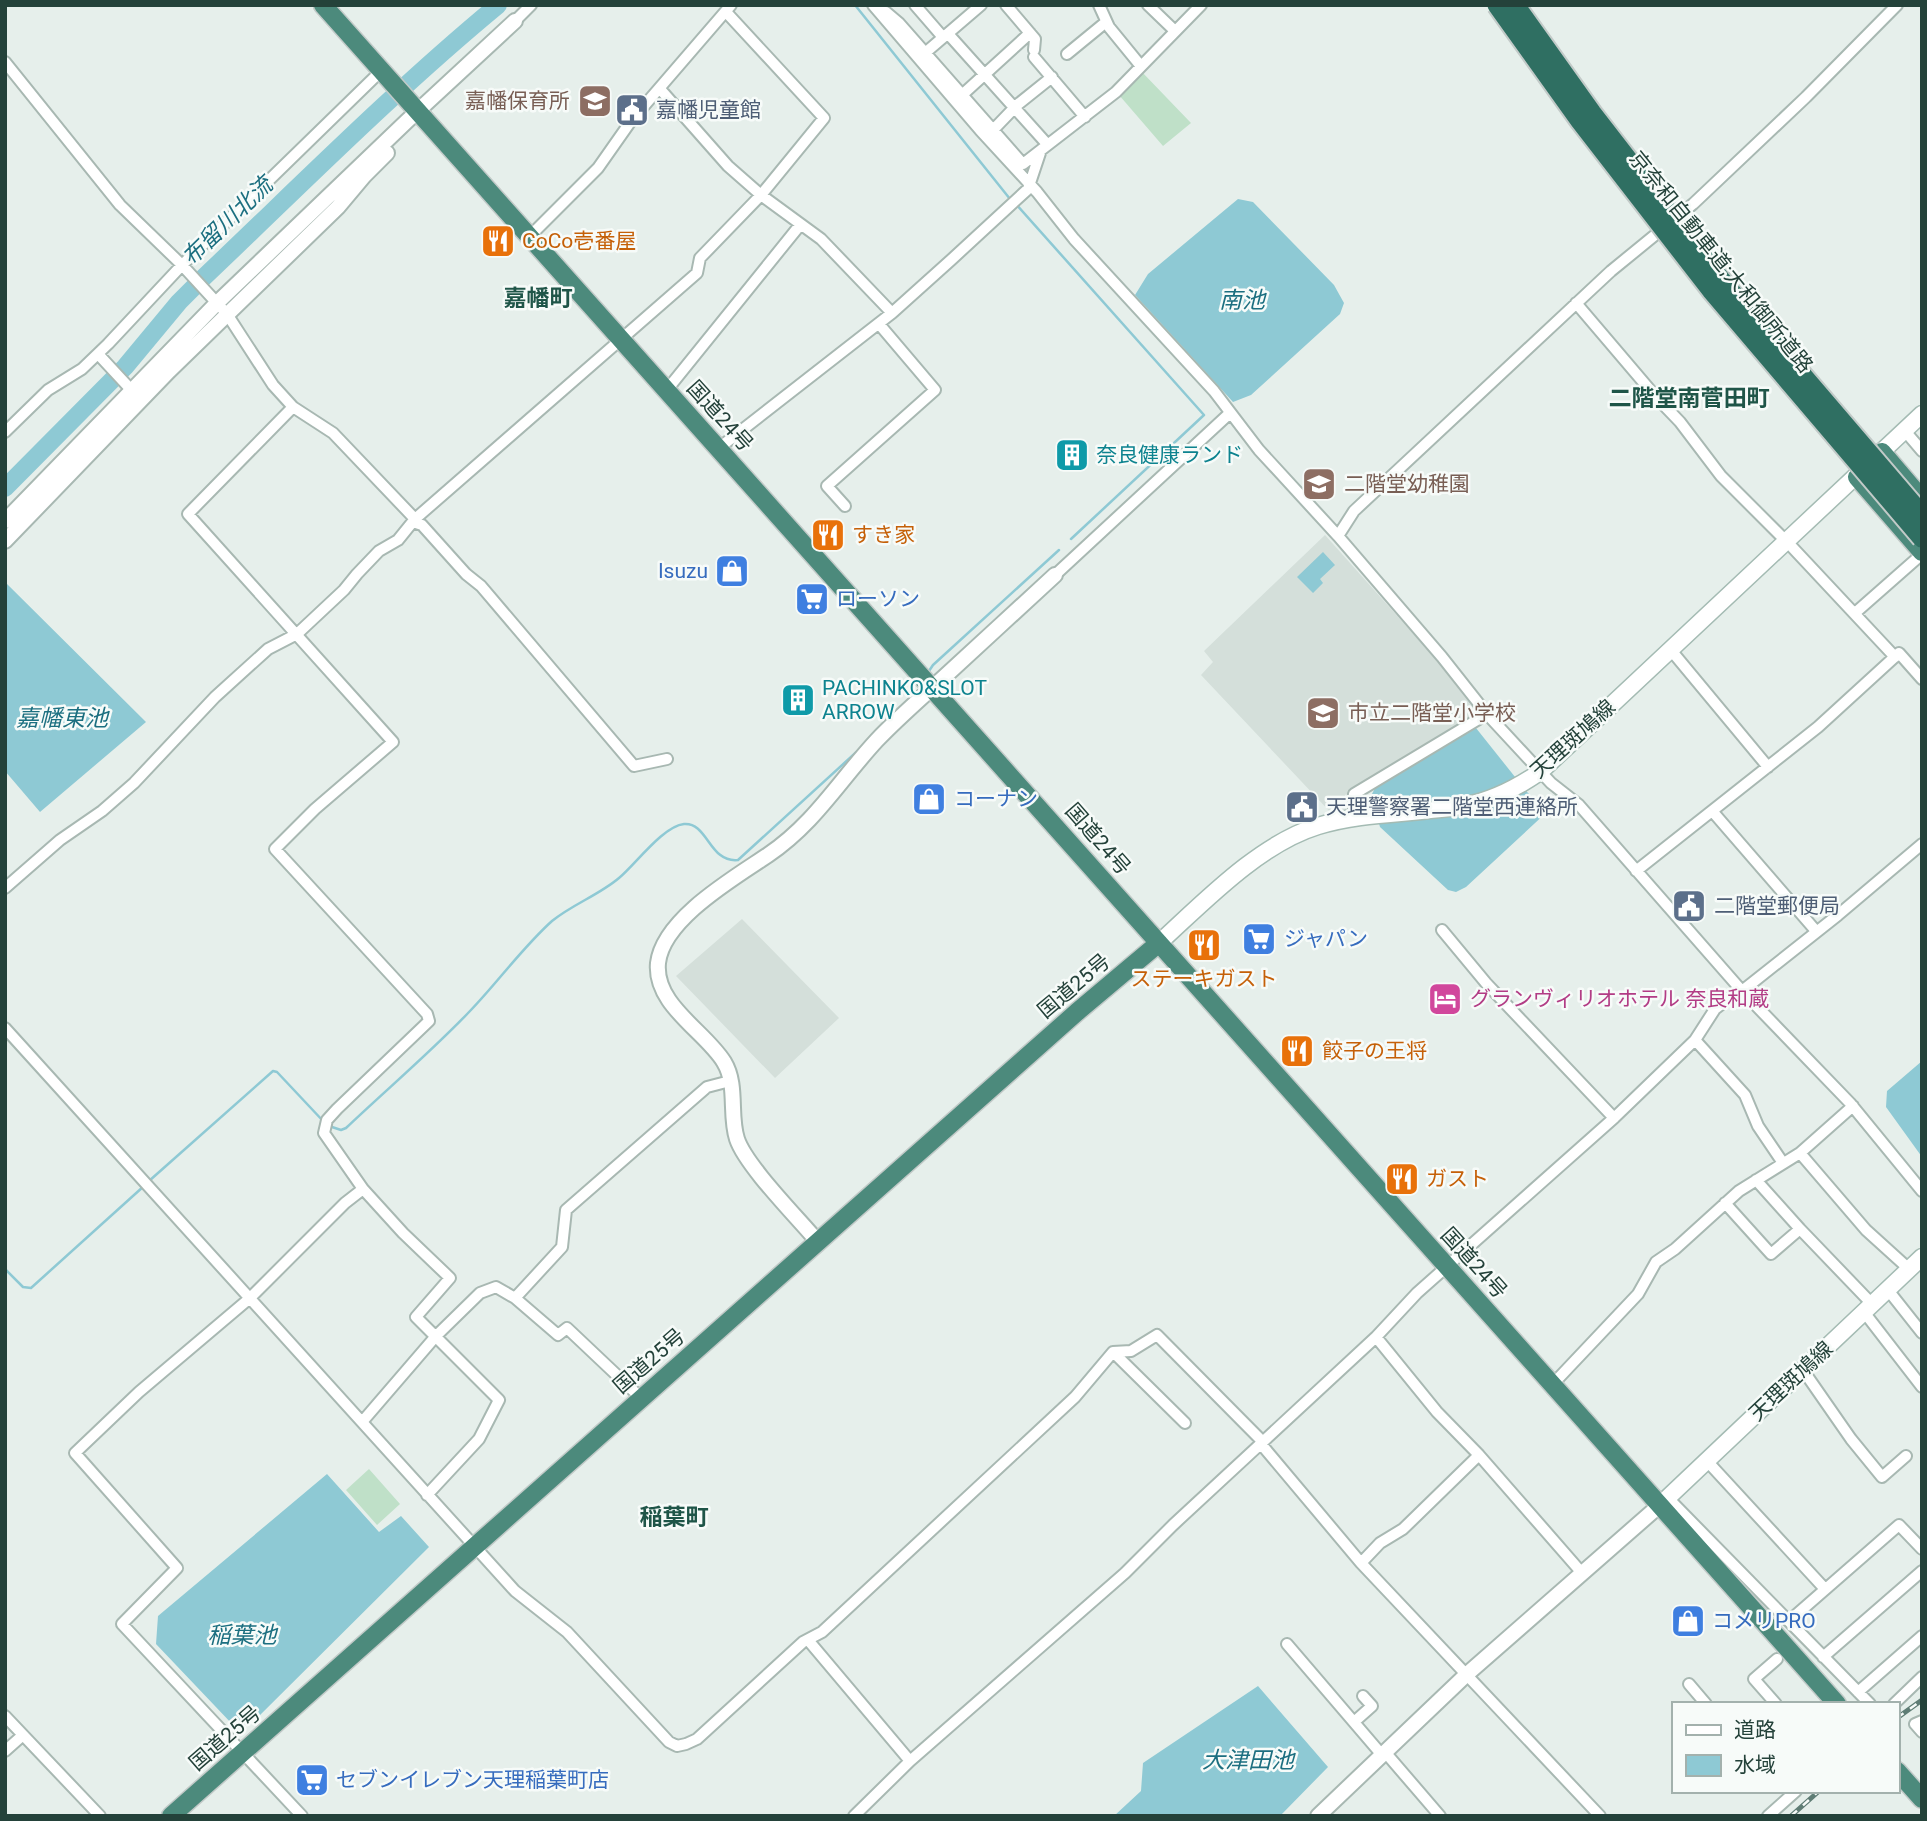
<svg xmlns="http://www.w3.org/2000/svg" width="1927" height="1821" viewBox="0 0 1927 1821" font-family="Roboto,'Noto Sans JP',sans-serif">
<rect width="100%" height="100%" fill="#e6efeb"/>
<!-- built -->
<path fill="#d4dfda" d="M1325,535L1434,657L1477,713L1345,795L1347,812L1333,815L1201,675L1213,662L1204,651Z
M742,919L839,1018L775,1078L676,976Z"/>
<!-- green -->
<path fill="#bfe0c8" d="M1141,71L1191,123L1163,146L1119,95Z
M369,1469L400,1504L377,1525L346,1490Z"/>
<!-- water -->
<path fill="#8ec9d4" d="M1238,199L1253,202L1334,285L1344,303L1340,314L1251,395L1233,402L1135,295L1148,274Z
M1323,552L1335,565L1320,579L1323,583L1313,593L1297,577Z
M5,582L146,722L40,812L5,771Z
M1476,728L1527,792L1548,811L1466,887L1456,892L1448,890L1380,827L1371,796L1375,788Z
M1922,1061V1157L1886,1107L1887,1091Z
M327,1474L379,1532L401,1516L429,1547L250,1725L234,1726L156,1644L158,1616Z
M1258,1686L1328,1767L1280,1816H1114L1141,1791L1143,1763Z"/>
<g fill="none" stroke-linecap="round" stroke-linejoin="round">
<!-- stream -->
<path stroke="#8ec9d4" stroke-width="2.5" d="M855,5L1010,199
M1015,203L1204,415L1071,539
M929,671L933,665L1059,550
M329,1126L341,1130L346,1128C387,1089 431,1052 470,1011C498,982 522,948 552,921C573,904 599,895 619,878C635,865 663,826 684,824C708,822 709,863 738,860L863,746
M149,1181L273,1071L277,1072L324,1122
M5,1269L23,1287L31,1288L144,1186"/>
<!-- river -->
<path stroke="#8ec9d4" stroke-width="18" d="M5,488L125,367L179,302L202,279C300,186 394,91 498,5"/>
<!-- minor casing -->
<g stroke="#a8b8b2" stroke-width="14">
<path id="minor" d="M873,5L980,130L1037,192L1074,239L1214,391L1259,450L1338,536L1442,657L1487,714L1551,783L1579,805L1742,991L1850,1103L1922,1191
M915,5L941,35L950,36L1047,144
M1006,5L1035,39L1034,50
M1099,5L1109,27L1140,65
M1148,5L1175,31
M882,12H886L899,23L1023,164L1041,150
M515,21L531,5
M925,53L981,5
M1067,54L1106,22
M1034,57L1085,117
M5,62L120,205L182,265L227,314L273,385L293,407L333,433L415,519
M660,89L728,166L761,195L821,239L892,313
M962,95L1030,33
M993,130L1017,105L1052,77
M529,237L598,168L631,121L731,5
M1576,303L1656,397L1680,422L1721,476L1792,547L1895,657
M98,354L136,395
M666,391L800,225
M293,407L188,514L393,742L315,809L275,849L427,1014L429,1021L337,1109L327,1120L324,1133L363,1189L403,1233L450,1278L416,1317L499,1400L479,1439L427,1495
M1905,431L1922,451
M5,432L48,390L82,369L108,344L182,265L382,70
M719,448L892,313L951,260L1028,189L1041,150L1116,92L1201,5
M845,506L827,486L935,390L879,324
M413,522L422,525L466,574L481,586L634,766L667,759
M1338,536L1354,511L1611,271L1693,204L1806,97L1897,5
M1055,575L1230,413
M1855,613L1922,554
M1670,649L1768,767
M1713,812L1816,931
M1356,818L1353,801L1354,794L1487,714
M1636,871L1818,727L1899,653L1922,679
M5,888L60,840L102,811L134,783L215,697L268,649L297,634L344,590L357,574L379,551L398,540L415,519L697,273L700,258L761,195L824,118L726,12
M1442,930L1486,983L1614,1118
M1742,991L1838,915L1922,844
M5,1028L515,1591L567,1632L669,1742L677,1746L686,1744L697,1739L803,1642L822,1632L1075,1397L1113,1352L1131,1351L1157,1335L1263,1442
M1695,1040L1745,1095L1758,1126L1783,1163
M1800,1153L1866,1230L1909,1269
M1756,1180L1800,1229L1873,1305
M1725,1203L1771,1254L1800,1229
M1888,1290L1922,1333
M515,1298L562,1247L566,1210L707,1087L730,1081
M1864,1312L1922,1387
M1376,1337L1437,1412L1479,1455L1582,1573
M1113,1352L1185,1423
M1803,1370L1851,1439L1882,1477L1906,1456
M1552,1385L1638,1294L1656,1262L1675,1249L1739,1191L1800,1153L1853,1106
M362,1422L436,1336L480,1293L496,1287L515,1298L558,1335L567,1328L641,1398
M1261,1444L1361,1563L1600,1816
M1707,1461L1825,1589
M1668,1498L1870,1704
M1361,1563L1380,1543L1403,1529L1479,1455
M1789,1621L1899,1525L1922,1549
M808,1640L910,1761
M1287,1644L1382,1755
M1823,1657L1922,1571
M1689,1684L1706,1704
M1858,1692L1922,1636
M1776,1704L1754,1679L1777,1659
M1894,1704L1922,1677
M5,1716L100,1816
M1922,1721L1915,1724L1922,1732
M1354,1722L1372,1706L1363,1696
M5,1751L23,1735
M1385,1752L1440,1816
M302,1816L122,1624L177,1568L75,1453L139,1392L250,1298L345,1203L363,1189
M854,1816L910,1761L1125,1573L1173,1525L1376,1337L1417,1293L1614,1118L1695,1040L1715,1009L1741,989
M1768,1816L1796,1791"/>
</g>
<!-- tertiary casing -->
<g stroke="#a8b8b2" stroke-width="18">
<path id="tertiary" d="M5,521L217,303L407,121L515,21
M5,541L169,371L338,207L364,176L387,153
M818,1242C798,1218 746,1166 737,1139C729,1115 738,1085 724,1062C705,1031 654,1005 658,963C663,919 734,878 768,855C815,823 839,781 877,740C897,719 920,699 942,679C980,644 1017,610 1055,575
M1318,1816L1466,1675L1660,1505"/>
</g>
<!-- secondary casing -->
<g stroke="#a4bbb3" stroke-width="19">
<path id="secondary" d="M1159,943C1204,902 1259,844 1318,826C1366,811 1418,815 1467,805C1494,800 1518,787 1540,772L1922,414
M1660,1505L1922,1257"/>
</g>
<!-- trunk casing -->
<g stroke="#c2cac8" stroke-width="21">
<path id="trunk" d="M323,5L1837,1704
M1882,452L1922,499
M1857,477L1922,552
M1897,1771L1922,1799
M171,1816L1077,1012L1159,943"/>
</g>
<!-- minor -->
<use href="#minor" stroke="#fff" stroke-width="10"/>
<!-- tertiary -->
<use href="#tertiary" stroke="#fff" stroke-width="14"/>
<!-- secondary -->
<use href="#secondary" stroke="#fff" stroke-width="16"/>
<!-- trunk -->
<use href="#trunk" stroke="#4c8a7c" stroke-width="18"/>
<!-- rail casing -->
<g stroke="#5f7d75" stroke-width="5">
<path id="rail" d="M1897,1718L1922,1700
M1791,1816L1819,1791"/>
</g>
<!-- rail -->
<use href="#rail" stroke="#f7fbf9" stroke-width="2.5" stroke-dasharray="8" stroke-linecap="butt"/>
<!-- motorway-bridge casing -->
<g stroke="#c2cac8" stroke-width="23" stroke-linecap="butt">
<path id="motorway-bridge" d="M1497,5L1580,121L1711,290L1922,538
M1515,5L1592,113L1722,281L1922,515"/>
</g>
<!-- motorway-bridge -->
<use href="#motorway-bridge" stroke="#2f6f62" stroke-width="19"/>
</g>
<!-- icons -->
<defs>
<g id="school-square" transform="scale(1.75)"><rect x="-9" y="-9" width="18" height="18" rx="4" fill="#8d6e63" stroke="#f7fbf9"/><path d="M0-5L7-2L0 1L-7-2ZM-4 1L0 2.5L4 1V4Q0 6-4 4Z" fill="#fff"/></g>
<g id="civic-square" transform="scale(1.75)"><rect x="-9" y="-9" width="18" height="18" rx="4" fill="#5c6f8a" stroke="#f7fbf9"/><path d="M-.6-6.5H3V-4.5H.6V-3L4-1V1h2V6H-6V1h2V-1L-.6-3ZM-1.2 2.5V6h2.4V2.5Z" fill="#fff"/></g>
<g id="restaurant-square" transform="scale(1.75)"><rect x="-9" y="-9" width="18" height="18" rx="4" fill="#e8710a" stroke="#f7fbf9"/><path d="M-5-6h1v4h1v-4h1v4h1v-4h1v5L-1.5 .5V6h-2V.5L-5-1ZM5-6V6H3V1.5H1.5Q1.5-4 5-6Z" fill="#fff"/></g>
<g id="building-square" transform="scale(1.75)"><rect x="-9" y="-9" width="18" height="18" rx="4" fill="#0f9aa8" stroke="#f7fbf9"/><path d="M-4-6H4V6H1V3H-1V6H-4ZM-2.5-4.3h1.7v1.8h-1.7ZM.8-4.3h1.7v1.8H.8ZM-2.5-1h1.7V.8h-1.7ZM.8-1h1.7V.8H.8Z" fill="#fff"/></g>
<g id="shop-square" transform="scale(1.75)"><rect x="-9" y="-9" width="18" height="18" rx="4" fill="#3f7fe0" stroke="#f7fbf9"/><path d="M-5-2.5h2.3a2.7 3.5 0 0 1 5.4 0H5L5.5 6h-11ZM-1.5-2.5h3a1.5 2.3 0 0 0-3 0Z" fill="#fff"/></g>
<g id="supermarket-square" transform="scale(1.75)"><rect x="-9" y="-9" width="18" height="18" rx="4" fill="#3f7fe0" stroke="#f7fbf9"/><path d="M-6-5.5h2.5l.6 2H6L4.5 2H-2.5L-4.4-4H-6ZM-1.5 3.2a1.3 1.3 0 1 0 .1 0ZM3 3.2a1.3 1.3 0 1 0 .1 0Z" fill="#fff"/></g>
<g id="hotel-square" transform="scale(1.75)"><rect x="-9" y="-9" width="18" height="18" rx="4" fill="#d1479c" stroke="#f7fbf9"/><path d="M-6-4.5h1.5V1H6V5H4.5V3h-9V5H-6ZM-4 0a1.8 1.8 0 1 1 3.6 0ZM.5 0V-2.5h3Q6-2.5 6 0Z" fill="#fff"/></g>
</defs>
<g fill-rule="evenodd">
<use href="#school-square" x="595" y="101"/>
<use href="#civic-square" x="632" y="110"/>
<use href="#restaurant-square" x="498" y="241"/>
<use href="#building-square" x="1072" y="455"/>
<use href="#school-square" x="1319" y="484"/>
<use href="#restaurant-square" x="828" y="535"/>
<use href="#shop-square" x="732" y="571"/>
<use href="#supermarket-square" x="812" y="599"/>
<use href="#building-square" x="798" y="700"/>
<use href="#school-square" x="1323" y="713"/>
<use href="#shop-square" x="929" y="799"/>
<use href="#civic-square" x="1302" y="807"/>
<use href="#civic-square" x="1689" y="906"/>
<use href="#supermarket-square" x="1259" y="939"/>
<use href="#restaurant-square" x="1204" y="945"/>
<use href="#hotel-square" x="1445" y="999"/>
<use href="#restaurant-square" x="1297" y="1051"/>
<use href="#restaurant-square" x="1402" y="1179"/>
<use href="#shop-square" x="1688" y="1621"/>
<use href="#supermarket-square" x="312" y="1780"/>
</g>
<g text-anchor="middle" stroke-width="5" stroke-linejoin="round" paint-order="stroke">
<!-- education labels -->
<g font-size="21" fill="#785e54" stroke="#f7fbf9" text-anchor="start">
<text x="570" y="108" text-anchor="end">嘉幡保育所</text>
<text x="1344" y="491">二階堂幼稚園</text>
<text x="1348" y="720">市立二階堂小学校</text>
</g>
<!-- service labels -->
<g font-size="21" fill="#4e5e75" stroke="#f7fbf9" text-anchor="start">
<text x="656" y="117">嘉幡児童館</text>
<text x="1326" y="814">天理警察署二階堂西連絡所</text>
<text x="1714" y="913">二階堂郵便局</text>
</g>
<!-- food labels -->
<g font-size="21" fill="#c56008" stroke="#f7fbf9" text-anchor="start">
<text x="522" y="248">CoCo壱番屋</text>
<text x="852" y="542">すき家</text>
<text x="1204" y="986" text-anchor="middle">ステーキガスト</text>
<text x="1322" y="1058">餃子の王将</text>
<text x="1426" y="1186">ガスト</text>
</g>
<!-- street labels -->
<g font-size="21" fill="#24423a" stroke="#f7fbf9">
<text transform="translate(1721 262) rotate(51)" y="7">京奈和自動車道;大和御所道路</text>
<text transform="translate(720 416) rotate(48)" y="7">国道24号</text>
<text transform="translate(1573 739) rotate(-42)" y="7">天理斑鳩線</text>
<text transform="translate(1098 839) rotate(49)" y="7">国道24号</text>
<text transform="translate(1074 986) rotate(-40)" y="7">国道25号</text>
<text transform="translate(1474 1263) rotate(48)" y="7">国道24号</text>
<text transform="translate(649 1361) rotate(-41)" y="7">国道25号</text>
<text transform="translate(1791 1381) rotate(-43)" y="7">天理斑鳩線</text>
<text transform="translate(225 1738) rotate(-41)" y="7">国道25号</text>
</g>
<!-- culture labels -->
<g font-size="21" fill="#0d838f" stroke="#f7fbf9" text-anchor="start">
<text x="1096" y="462">奈良健康ランド</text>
<text x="822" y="695">PACHINKO&amp;SLOT<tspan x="822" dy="24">ARROW</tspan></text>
</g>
<!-- shop labels -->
<g font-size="21" fill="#366cbe" stroke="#f7fbf9" text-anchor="start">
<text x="708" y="578" text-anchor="end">Isuzu</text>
<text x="836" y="606">ローソン</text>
<text x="954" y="806">コーナン</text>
<text x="1284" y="946">ジャパン</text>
<text x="1712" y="1628">コメリPRO</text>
<text x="336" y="1787">セブンイレブン天理稲葉町店</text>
</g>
<!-- hotel labels -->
<g font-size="21" fill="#b23c85" stroke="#f7fbf9" text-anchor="start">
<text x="1470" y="1006">グランヴィリオホテル 奈良和蔵</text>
</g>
<!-- water labels -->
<g font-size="23" font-style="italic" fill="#1c6f80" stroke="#f7fbf9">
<text transform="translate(227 221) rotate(-44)" y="8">布留川北流</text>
<text x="1242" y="308">南池</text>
<text x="62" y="726">嘉幡東池</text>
<text x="242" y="1643">稲葉池</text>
<text x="1248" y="1768">大津田池</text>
</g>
<!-- neighbourhood labels -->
<g font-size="23" font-weight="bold" fill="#1f5548" stroke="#f7fbf9">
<text x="538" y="306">嘉幡町</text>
<text x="1689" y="406">二階堂南菅田町</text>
<text x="674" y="1525">稲葉町</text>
</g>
</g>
<!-- border -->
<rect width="1927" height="1821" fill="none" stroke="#24423a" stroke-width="14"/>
<!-- legend -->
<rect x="1672" y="1702" width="228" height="91" fill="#f7fbf9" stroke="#a3b1ad" stroke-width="2"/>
<rect x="1686" y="1725" width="35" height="10" fill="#ffffff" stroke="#a3b1ad" stroke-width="2"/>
<text x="1734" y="1737" font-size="21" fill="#24423a">道路</text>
<rect x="1686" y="1755" width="35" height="21" fill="#8ec9d4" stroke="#a3b1ad" stroke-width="2"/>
<text x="1734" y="1772" font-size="21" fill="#24423a">水域</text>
</svg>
